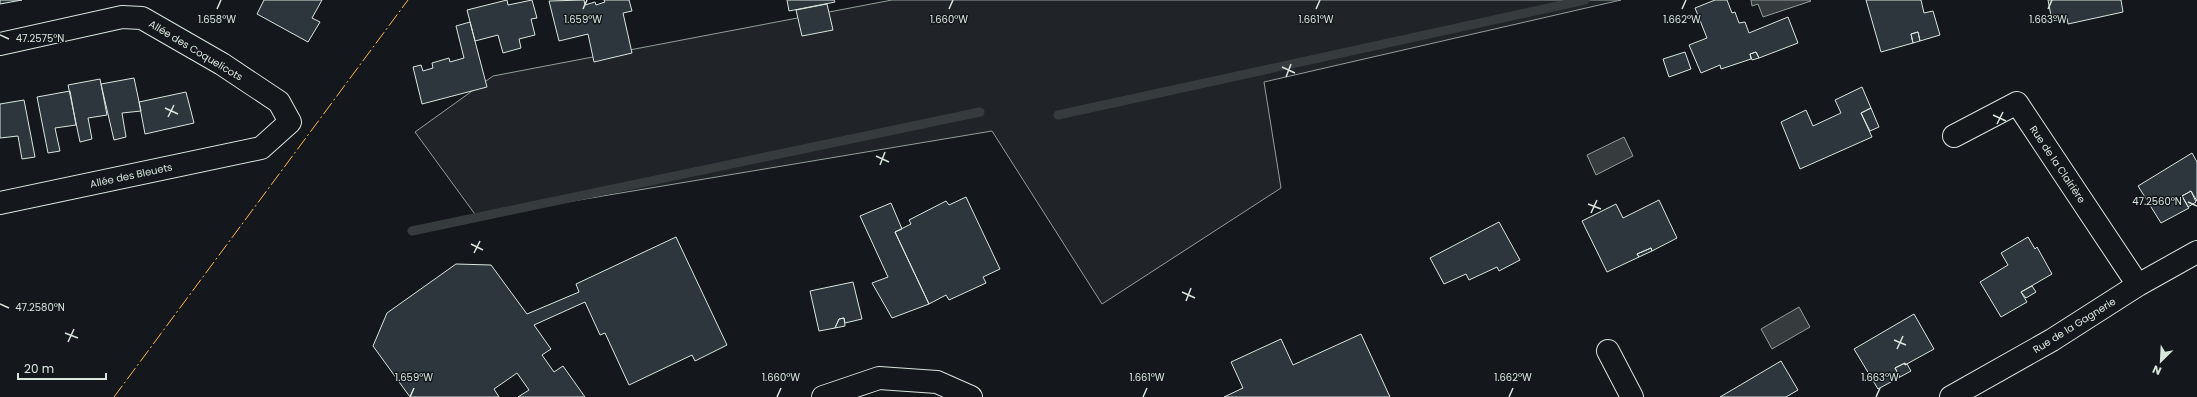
<svg xmlns="http://www.w3.org/2000/svg" width="2197" height="397" viewBox="0 0 2197 397" font-family="Poppins,sans-serif">
<rect width="100%" height="100%" fill="#14181c"/>
<!-- green -->
<path fill="#202428" stroke="#939e99" d="M892,0H1621L1264,82L1281,188L1102,304L992,131L477,217L415,132L493,76Z"/>
<!-- water -->
<path fill="#363b3e" stroke="#939e99" d="M1751,0H1810L1811,1L1763,17L1758,4L1752,6Z
M1624,137L1633,156L1596,175L1587,155Z
M1799,307L1810,327L1772,349L1761,329Z"/>
<g fill="none" stroke-linecap="round" stroke-linejoin="round">
<!-- stream -->
<path stroke="#363b3e" stroke-width="9" d="M1058,115L1585,0
M412,231L980,112"/>
</g>
<!-- building -->
<path fill="#2c363c" stroke="#d8e6dc" d="M0,0H22L0,4Z
M264,0H322L312,18L320,22L308,42L257,14Z
M507,0L508,5L532,0L537,18L531,19L535,35L519,39L521,48L503,53L498,35L475,41L467,10Z
M584,0L585,5L595,2L596,5L605,2L604,0H629L632,11L623,13L632,53L594,62L588,34L559,41L549,1Z
M787,0H834L835,2L789,11Z
M1715,0H1727L1732,13L1735,12L1739,23L1745,22L1749,33L1788,17L1798,43L1759,58L1756,52L1750,54L1751,59L1721,69L1720,65L1701,73L1689,45L1707,38L1695,8Z
M1866,0H1921L1924,13L1933,11L1940,35L1920,41L1918,32L1911,34L1913,43L1881,52Z
M2048,0H2121L2123,12L2068,24L2067,18L2052,21Z
M827,4L833,30L802,36L796,10Z
M470,22L487,87L422,104L413,67L421,65L423,71L433,68L432,63L449,58L450,62L464,58L456,26Z
M1918,32L1920,41L1913,43L1911,34Z
M1685,52L1691,69L1669,77L1663,59Z
M1756,52L1759,58L1752,60L1750,54Z
M134,78L141,111L122,113L126,137L114,140L101,84Z
M100,79L107,115L88,118L92,139L80,142L68,85Z
M1862,87L1871,108L1861,113L1872,137L1800,169L1781,122L1806,110L1813,126L1841,113L1835,100Z
M70,91L76,125L55,128L60,151L48,153L37,97Z
M186,92L194,123L145,134L139,102Z
M24,100L35,157L22,159L18,136L0,138V104Z
M1871,108L1879,127L1870,131L1861,113Z
M2192,153L2197,162V201L2191,191L2182,196L2189,208L2161,223L2138,186Z
M2191,191L2196,202L2188,207L2182,196Z
M966,197L1000,269L983,277L986,283L949,300L946,295L929,304L895,232L911,224L909,220L946,201L949,205Z
M1659,200L1677,238L1652,251L1651,248L1637,254L1639,257L1607,272L1582,221L1616,204L1623,218Z
M891,203L902,229L895,232L929,304L892,318L872,283L888,277L860,216Z
M1499,222L1520,260L1499,271L1497,267L1469,280L1466,274L1444,284L1430,258Z
M676,237L727,345L695,361L692,355L629,385L605,333L600,335L585,302L534,325L551,349L542,355L554,372L563,366L585,397H518L529,390L517,373L494,389L499,397H410L373,346L387,313L456,264L491,265L527,314L579,292L576,284Z
M2028,237L2035,249L2037,247L2052,274L2021,292L2027,302L2001,317L1980,282L2008,265L2001,253Z
M1651,248L1652,251L1639,257L1637,254Z
M853,282L862,319L845,323L844,318L839,319L835,328L819,331L810,291Z
M2032,286L2036,292L2026,298L2021,292Z
M1914,314L1934,349L1905,365V363L1895,368L1900,377L1878,389L1854,349Z
M844,318L845,326L835,328L839,319Z
M1361,334L1390,397H1224L1243,388L1231,362L1281,339L1293,365Z
M1781,361L1798,390L1786,397H1720Z
M1905,363V365L1907,364L1911,371L1900,377L1895,368Z"/>
<g fill="none" stroke-linecap="round" stroke-linejoin="round">
<!-- minor casing -->
<g stroke="#d8e6dc" stroke-width="24">
<path id="minor" d="M0,44L122,17L142,18L222,64L279,102L290,122L261,148L0,203
M1954,136L2017,103L2138,285
M1608,351L1632,397
M823,397L879,378L937,382L971,397
M1951,397L2052,340L2138,285L2197,252"/>
</g>
<!-- minor -->
<use href="#minor" stroke="#14181c" stroke-width="22"/>
<!-- power -->
<path stroke="#ffb74d" stroke-width="1" stroke-dasharray="14 3 2 3" stroke-linecap="butt" d="M114,397L408,0"/>
</g>
<!-- ticks -->
<path fill="none" stroke="#d8e6dc" stroke-width="1.5" d="M217,9L221,0M583,9L587,0M949,9L953,0M1316,9L1320,0M1682,9L1686,0M2048,9L2052,0M0,35L9,39M1282,67L1295,73M1286,77L1291,64M165,108L178,114M1993,115L2006,121M168,117L174,105M1997,124L2003,112M876,156L889,162M880,165L885,152M2188,202L2197,206M1588,204L1601,209M1591,213L1597,200M471,244L483,250M474,253L480,241M1182,292L1195,298M1186,301L1191,288M0,304L9,308M65,333L78,338M1894,340L1906,345M68,342L74,329M1897,349L1903,336M410,397L414,388M777,397L781,388M1143,397L1147,388M1509,397L1513,388M1876,397L1880,388"/>
<g text-anchor="middle" stroke-width="3" stroke-linejoin="round" paint-order="stroke">
<!-- street labels -->
<g font-size="10" fill="#d8e6dc" stroke="#14181c">
<text transform="translate(196 50) rotate(31)" y="4">Allée des Coquelicots</text>
<text transform="translate(2058 164) rotate(56)" y="4">Rue de la Clairière</text>
<text transform="translate(131 175) rotate(-12)" y="4">Allée des Bleuets</text>
<text transform="translate(2074 325) rotate(-32)" y="4">Rue de la Gagnerie</text>
</g>
</g>
<g font-size="10" text-anchor="middle" fill="#d8e6dc" stroke="#14181c" stroke-width="3" stroke-linejoin="round" paint-order="stroke">
<text x="217" y="23">1.658°W</text>
<text x="583" y="23">1.659°W</text>
<text x="949" y="23">1.660°W</text>
<text x="1316" y="23">1.661°W</text>
<text x="1682" y="23">1.662°W</text>
<text x="2048" y="23">1.663°W</text>
<text x="40" y="42">47.2575°N</text>
<text x="2157" y="205">47.2560°N</text>
<text x="40" y="311">47.2580°N</text>
<text x="414" y="381">1.659°W</text>
<text x="781" y="381">1.660°W</text>
<text x="1147" y="381">1.661°W</text>
<text x="1513" y="381">1.662°W</text>
<text x="1880" y="381">1.663°W</text>
</g>
<!-- north arrow -->
<g transform="translate(2161 361) rotate(204)" stroke="#14181c" stroke-width="3" paint-order="stroke">
<path d="M0-3L7 15L0 10L-7 15Z" fill="#d8e6dc"/>
<text y="-6" font-size="11" font-weight="bold" text-anchor="middle" fill="#d8e6dc">N</text>
</g>
<!-- scale -->
<path d="M18 373v6h88v-6" fill="none" stroke="#d8e6dc" stroke-width="2"/>
<text x="24" y="373" font-size="12" fill="#d8e6dc" stroke="#14181c" stroke-width="3" paint-order="stroke">20 m</text>
</svg>
